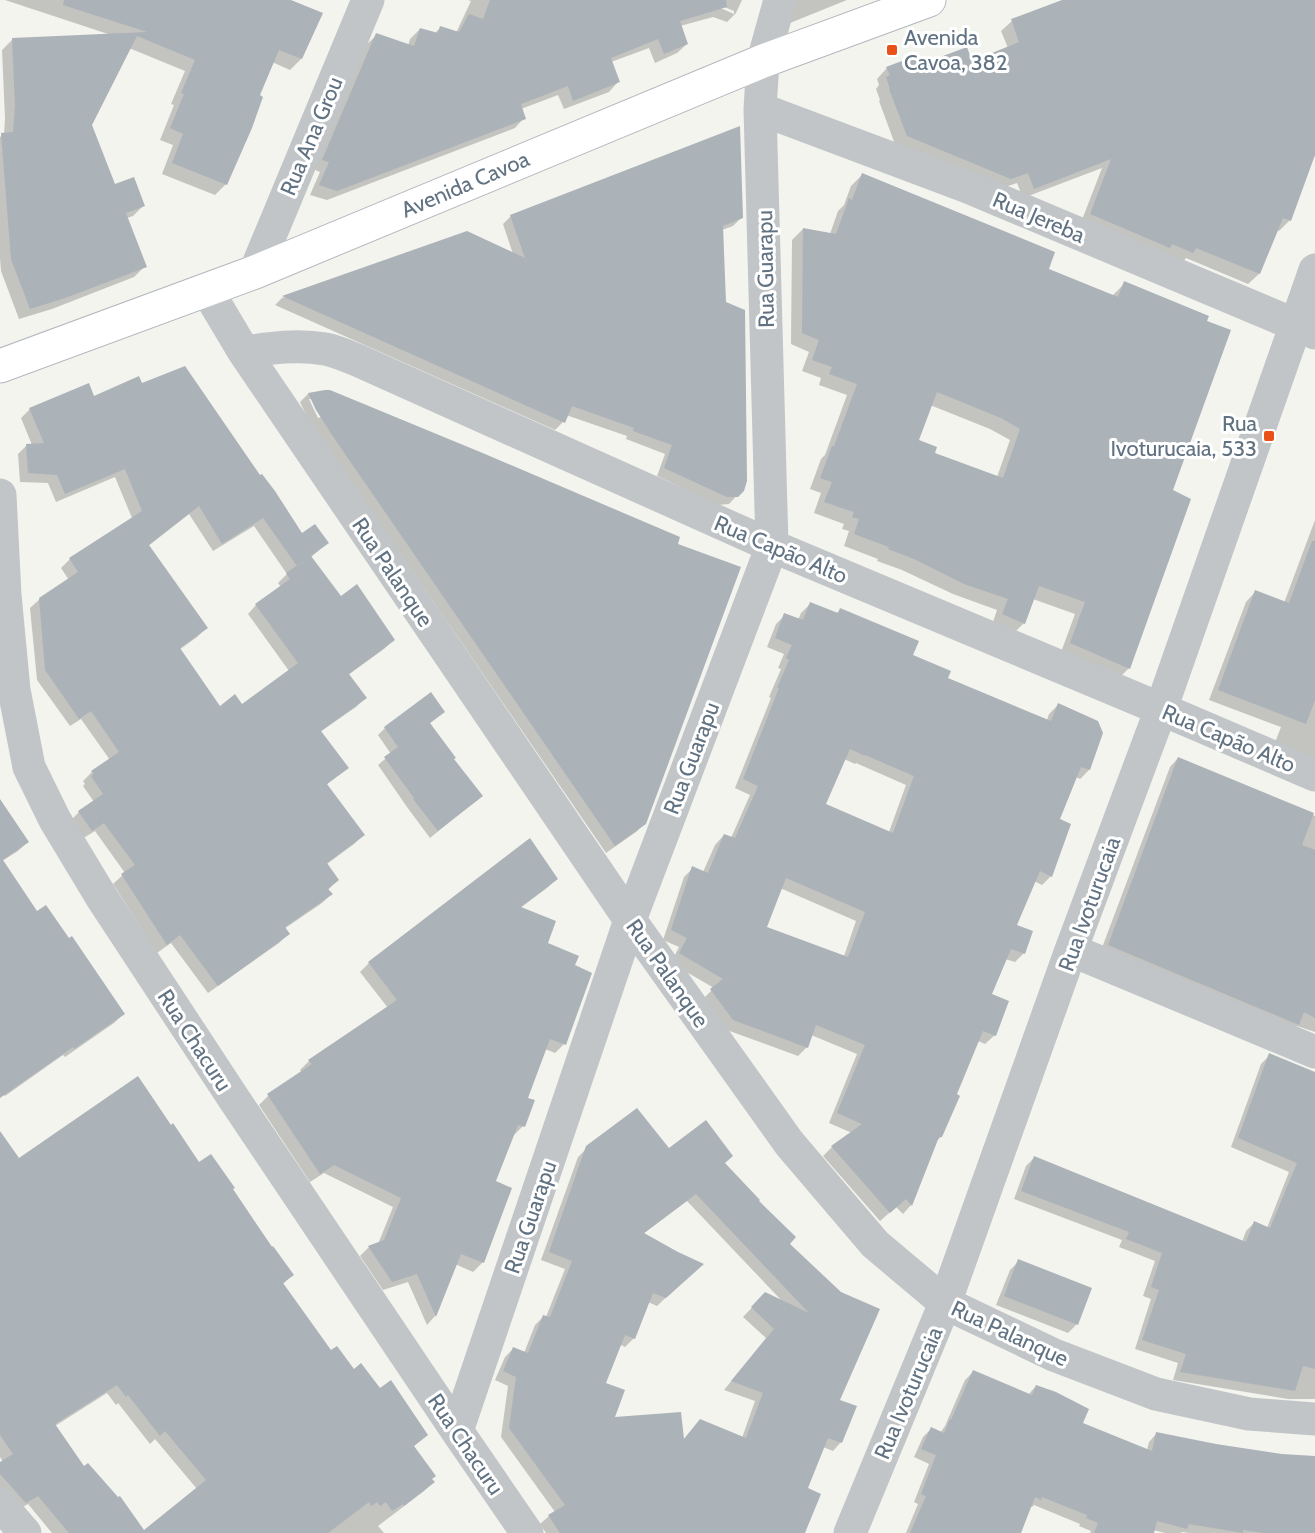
<svg xmlns="http://www.w3.org/2000/svg" width="1315" height="1533" viewBox="0 0 1315 1533" font-family="Cabin,sans-serif">
<rect width="100%" height="100%" fill="#f4f4ef"/>
<!-- shadow -->
<path fill="#0003" fill-rule="evenodd" d="M5,0H287L301,59L290,70L272,62L226,184L215,195L162,174L173,145L160,140L174,105L171,104L185,71L129,48L90,125L114,186L144,205L133,216L127,218L145,266L134,277L52,309L19,319L1,271L0,258V137L4,134L5,118L2,50L13,39L111,35Z
M468,0H742L736,13L727,22L713,17L680,26L687,44L677,53L655,63L649,48L611,62L618,82L609,92L564,109L558,95L521,109L524,118L515,128L327,200L310,195L320,172L313,169L367,44L377,35L408,46L410,39L420,29L434,34L440,28L456,33L471,1ZM717,4L734,11V14L716,6Z
M794,0H847L785,25Z
M1066,0H1315V152L1290,220L1279,231L1277,230L1259,274L1248,284L1186,258L1182,263L1080,225L1102,168L1023,198L1017,183L999,189L896,147L879,101L880,100L876,89L879,85L877,79L887,68L918,67L971,62L1008,48L1001,31L1012,21Z
M863,174L1047,270L1112,296L1125,283L1172,491L1129,668L1117,680L1060,655L1075,614L1033,599L1024,623L1013,634L992,625L997,610L953,594L902,570L877,561L878,559L844,546L849,531L842,529L844,524L814,513L821,493L810,489L821,459L825,455L847,395L819,385L821,378L802,371L809,352L791,344L792,240L803,229L830,234L838,211L844,205L851,186ZM930,405L990,429L1010,440L997,477L933,454L917,441Z
M511,216L741,218L733,226L722,230L724,303L742,490L729,504L718,505L657,476L665,454L626,439L627,436L566,415L563,422L555,430L275,305L282,298L467,233L513,254L503,224Z
M141,385L260,477L302,535L327,543L310,558L340,598L393,640L384,649L348,675L365,698L356,707L320,732L347,768L326,785L363,835L354,844L327,864L337,880L328,890L331,894L322,903L284,929L288,934L279,943L208,993L171,943L157,953L113,884L125,873L95,831L82,839L70,821L79,812L94,802L83,786L85,784L83,781L92,772L110,760L81,719L70,726L37,680L30,608L40,599L69,580L61,568L70,559L132,518L115,477L56,502L48,483L20,482L18,454L27,445H32L21,418L30,409L93,398ZM189,514L213,551L254,526L287,574L278,583L281,587L256,605L248,614L289,671L242,706L220,708L179,650L197,637L206,628L148,546Z
M330,392L645,823L636,832L606,853L308,419L300,402L308,394ZM309,399H312L321,417L318,418Z
M1315,520V762L1274,745L1281,727L1209,700L1246,602L1255,592L1284,603Z
M810,604L836,614L841,609L946,679L1047,720L1049,714L1058,705L1089,770L1080,779L1076,777L1058,820L1051,876L1042,885L1034,881L1015,925L1024,953L1015,962L1005,959L990,994L995,1035L985,1044L978,1041L955,1095L941,1137L935,1142L911,1205L903,1214L896,1207L880,1221L823,1156L832,1147L852,1133L829,1123L857,1054L811,1035L807,1047L798,1056L724,1029L702,1000L714,988L671,963L679,947L663,940L684,877L693,868L703,872L715,845L724,835L731,838L750,795L735,788L771,698L769,697L781,669L778,668L784,654L767,647L776,624L785,615L798,620L801,613ZM844,759L855,764L856,763L906,785L889,832L824,805ZM780,888L856,921L844,956L765,928Z
M443,712L429,724L452,759L481,796L430,838L407,807L378,765L391,754L378,735L385,728Z
M1178,758L1315,816V1032L1297,1026L1290,1033L1100,953L1170,767Z
M0,802L27,842L18,851L2,861L36,913L123,1014L114,1023L65,1057L63,1055L5,1096L0,1090Z
M557,878L547,888L520,908L546,944L573,966L564,1044L555,1053L545,1049L526,1099L523,1126L514,1135H513L494,1182L483,1262L473,1272L455,1264L435,1316L427,1325L408,1282L383,1290L360,1256L369,1247L378,1244L393,1207L324,1173L310,1182L259,1105L268,1096L302,1073L300,1070L309,1061L388,1008L360,972L369,963Z
M1270,1055L1315,1074V1399H1288L1173,1380L1178,1363L1135,1349L1151,1299L1143,1296L1155,1261L1119,1247L1122,1240L1014,1199L1026,1166L1034,1158L1242,1242L1246,1231L1254,1223L1267,1228L1289,1172L1231,1147L1261,1064Z
M0,1133L19,1160L198,1164L231,1189L292,1275L282,1285L330,1352L379,1391L426,1435L413,1447L433,1482L424,1491L378,1526L384,1533H52L28,1504L16,1511L0,1493V1464L3,1462L0,1457ZM107,1393L116,1405L118,1403L150,1444L155,1439L197,1489L143,1532L117,1499L84,1468L55,1426Z
M587,1148L669,1150L724,1164L788,1244L838,1401L841,1442L833,1451L823,1447L807,1489L803,1533H546L540,1524L549,1516L555,1512L501,1437L508,1386L495,1380L505,1357L513,1349L524,1353L535,1325L544,1316L546,1317L565,1269L541,1260L578,1157ZM687,1201L783,1302L765,1294L743,1317L766,1338L724,1390L755,1401L742,1438L700,1421L682,1441L613,1418L604,1384L619,1344L625,1347L634,1338L648,1302L657,1306L693,1272L643,1234Z
M1019,1261L1090,1289L1076,1325L1068,1333L996,1305L1010,1270Z
M974,1371L1028,1395L1036,1386L1081,1424L1147,1450L1149,1442L1157,1433L1215,1445L1282,1456L1315,1458V1533H1189L1182,1532L1181,1533H1165L1153,1530V1533H1090L1091,1531L1079,1526L1080,1524L1034,1505L1032,1507L1030,1506L1019,1533H906L918,1504L914,1502L929,1464L914,1457L923,1437L931,1429L940,1433L945,1426L965,1380Z"/>
<!-- building -->
<path fill="#abb2b8" fill-rule="evenodd" d="M64,0H291L323,13L302,59L279,50L260,95L263,97L252,128L227,185L172,163L183,134L170,128L184,94L181,93L195,60L137,36L92,125L115,184L134,177L145,206L126,213L147,267L65,298L30,309L11,259L1,133L13,132L15,106L12,38L147,32L63,5Z
M490,0H726L727,7L680,21L688,44L664,54L658,39L611,58L620,82L573,101L568,86L521,104L526,119L337,191L319,185L329,162L322,160L376,33L414,46L420,28L438,33L440,26L459,32L469,14L483,19Z
M1062,0H1315V155L1291,221L1283,218L1260,274L1196,248L1193,253L1172,244L1170,248L1090,214L1111,159L1034,189L1028,173L1011,179L907,136L889,89H890L886,77L890,75L886,67L915,56L919,65L967,47L972,61L1019,42L1011,19Z
M740,126L743,218L723,226L726,302L745,310L747,481L744,491L738,497H727L664,468L672,445L633,431L634,428L572,406L565,423L282,296L467,231L525,258L510,215Z
M862,173L1055,252L1049,269L1118,297L1124,281L1209,316L1207,321L1231,330L1173,490L1191,499L1130,669L1070,643L1085,602L1039,586L1025,624L1002,614L1008,599L964,584L914,559L888,549L889,547L854,534L859,519L852,517L854,512L824,502L832,482L820,478L832,446H834L857,384L829,374L832,367L812,360L819,340L802,333L803,228L836,234L849,198L852,200ZM937,392L1001,418L1020,429L1003,478L935,453L937,447L919,440Z
M185,366L260,475L262,474L275,491L302,533L315,524L329,543L311,556L341,596L357,584L395,640L349,674L367,698L321,731L349,768L327,784L365,835L327,863L339,880L328,889L333,894L285,927L290,934L218,986L180,935L167,945L121,874L135,865L104,823L92,831L78,811L103,794L91,776L94,774L91,771L119,752L91,711L79,719L45,670L39,598L78,572L69,558L142,511L125,469L65,494L57,475L28,473L26,444L44,443L29,408L89,383L94,396L139,376L142,383ZM199,506L222,544L263,518L297,566L311,556L286,573L290,579L255,604L298,663L242,704L235,694L220,706L180,648L208,628L149,545Z
M325,390H330L485,454L680,537L678,544L741,567L646,824L615,846L332,435L316,410L308,393Z
M1312,541H1315V700L1306,724L1218,690L1255,590L1289,603Z
M810,602L838,613L840,608L919,641L913,655L951,671L948,678L1051,721L1058,703L1098,721L1103,733L1090,770L1081,767L1060,819L1071,824L1052,877L1040,871L1017,925L1033,931L1025,954L1011,949L992,994L1009,1001L996,1036L983,1031L957,1094L960,1096L942,1137H939L912,1206L906,1199L890,1213L831,1146L862,1124L837,1113L865,1045L816,1025L808,1048L733,1020L710,989L723,979L679,953L687,938L671,930L692,866L708,873L724,834L735,838L758,786L743,779L779,688H777L789,660L786,658L792,645L775,638L784,613L803,620ZM850,749L865,756V755L914,776L893,833L826,804ZM786,878L865,912L848,957L767,927Z
M431,692L445,712L430,723L456,758L454,759L483,796L438,831L413,799L414,798L384,757L398,747L384,727Z
M1178,757L1314,813L1302,845L1315,850V1018L1304,1012L1299,1025L1108,945Z
M0,799L29,842L3,860L37,911L46,905L69,938L72,936L125,1014L74,1049L73,1047L0,1098Z
M530,838L558,879L521,907L556,921L548,943L579,956L575,965L592,973L566,1045L550,1039L528,1098L535,1100L525,1127L518,1125L496,1181L512,1188L484,1263L461,1254L436,1317L417,1274L392,1282L368,1246L384,1240L401,1198L334,1165L320,1174L267,1094L312,1064L308,1060L397,1000L368,962Z
M1269,1053L1315,1072V1369L1303,1366L1295,1391L1180,1372L1186,1354L1142,1340L1159,1290L1151,1287L1162,1253L1126,1239L1129,1232L1021,1191L1034,1156L1246,1242L1254,1221L1270,1228L1297,1163L1238,1138Z
M138,1076L171,1125L173,1123L199,1162L211,1154L235,1188L233,1189L272,1247L273,1246L294,1275L283,1283L331,1350L337,1346L354,1369L361,1363L380,1388L391,1380L428,1435L414,1446L436,1476L432,1479L435,1482L404,1506L403,1504L392,1511L386,1502L380,1506L377,1502L371,1506L369,1502L328,1533H69L38,1496L26,1503L0,1474V1462L13,1454L0,1435V1131L19,1158ZM117,1385L126,1397L128,1395L160,1436L165,1431L206,1480L144,1530L120,1496L118,1497L88,1463L84,1466L55,1424Z
M637,1108L669,1148L706,1120L733,1156L725,1163L760,1200L759,1201L796,1237L790,1244L841,1292L880,1309L840,1400L857,1406L842,1443L828,1438L808,1488L821,1494L805,1533H560L548,1515L565,1505L509,1428L516,1377L503,1371L513,1347L528,1353L543,1315L550,1317L572,1261L549,1252L586,1146ZM696,1194L809,1313L765,1292L751,1307L774,1329L731,1381L763,1393L746,1438L700,1419L684,1439L681,1412L615,1417L625,1390L606,1383L625,1335L635,1339L653,1293L666,1298L704,1264L678,1252L644,1233Z
M1018,1259L1092,1288L1078,1325L1004,1296Z
M973,1370L1032,1395L1036,1385L1056,1392L1089,1409L1083,1423L1152,1451L1156,1432L1216,1444L1282,1454L1315,1456V1533H1264L1243,1530V1533L1189,1524L1187,1529L1157,1521L1154,1533H1094L1098,1523L1086,1518L1087,1515L1042,1497L1041,1500L1035,1497L1021,1533H910L926,1496L921,1494L936,1455L921,1449L931,1427L944,1433L950,1419L951,1420Z"/>
<g fill="none" stroke-linecap="round" stroke-linejoin="round">
<!-- secondary casing -->
<g stroke="#b3b8bd" stroke-width="35">
<path id="secondary" d="M0,366L255,272L763,61L929,0"/>
</g>
<!-- street -->
<path stroke="#c1c5c8" stroke-width="33" d="M760,109L968,187L1315,333
M255,272L368,0
M207,290L244,352L630,920L789,1143L875,1244L945,1303L1054,1355L1156,1394L1249,1414L1315,1419
M244,352C271,348 298,344 325,349C336,351 347,356 357,360L772,546L1161,709L1315,775
M0,495L5,595L14,690L29,767L55,820L102,898L232,1096L457,1431L527,1533
M1071,950L1315,1052
M457,1431L630,920L772,546L760,109L763,61L780,0
M0,1504L25,1533
M850,1533L945,1303L1071,950L1161,709L1315,270"/>
<!-- secondary -->
<use href="#secondary" stroke="#fff" stroke-width="33"/>
</g>
<!-- markers -->
<g fill="#ea5119" stroke="#fff" stroke-width="2">
<rect x="886" y="44" width="12" height="12" rx="3"/>
<rect x="1263" y="430" width="12" height="12" rx="3"/>
</g>
<g text-anchor="middle" stroke-width="6" stroke-linejoin="round" paint-order="stroke">
<!-- poi labels -->
<g font-size="22" fill="#617282" stroke="#fff" text-anchor="start">
<text x="904" y="45">Avenida<tspan x="904" dy="25">Cavoa, 382</tspan></text>
<text x="1257" y="431" text-anchor="end">Rua<tspan x="1257" dy="25">Ivoturucaia, 533</tspan></text>
</g>
<!-- street labels -->
<g font-size="22" fill="#617282" stroke="#fff">
<text transform="translate(311 136) rotate(-67)" y="8">Rua Ana Grou</text>
<text transform="translate(465 184) rotate(-23)" y="8">Avenida Cavoa</text>
<text transform="translate(1039 217) rotate(23)" y="8">Rua Jereba</text>
<text transform="translate(765 269) rotate(-91)" y="8">Rua Guarapu</text>
<text transform="translate(781 549) rotate(23)" y="8">Rua Capão Alto</text>
<text transform="translate(393 572) rotate(56)" y="8">Rua Palanque</text>
<text transform="translate(1229 738) rotate(23)" y="8">Rua Capão Alto</text>
<text transform="translate(691 758) rotate(-69)" y="8">Rua Guarapu</text>
<text transform="translate(1089 904) rotate(-70)" y="8">Rua Ivoturucaia</text>
<text transform="translate(668 973) rotate(55)" y="8">Rua Palanque</text>
<text transform="translate(195 1040) rotate(57)" y="8">Rua Chacuru</text>
<text transform="translate(530 1217) rotate(-71)" y="8">Rua Guarapu</text>
<text transform="translate(1010 1333) rotate(25)" y="8">Rua Palanque</text>
<text transform="translate(908 1393) rotate(-67)" y="8">Rua Ivoturucaia</text>
<text transform="translate(466 1444) rotate(56)" y="8">Rua Chacuru</text>
</g>
</g>
</svg>
